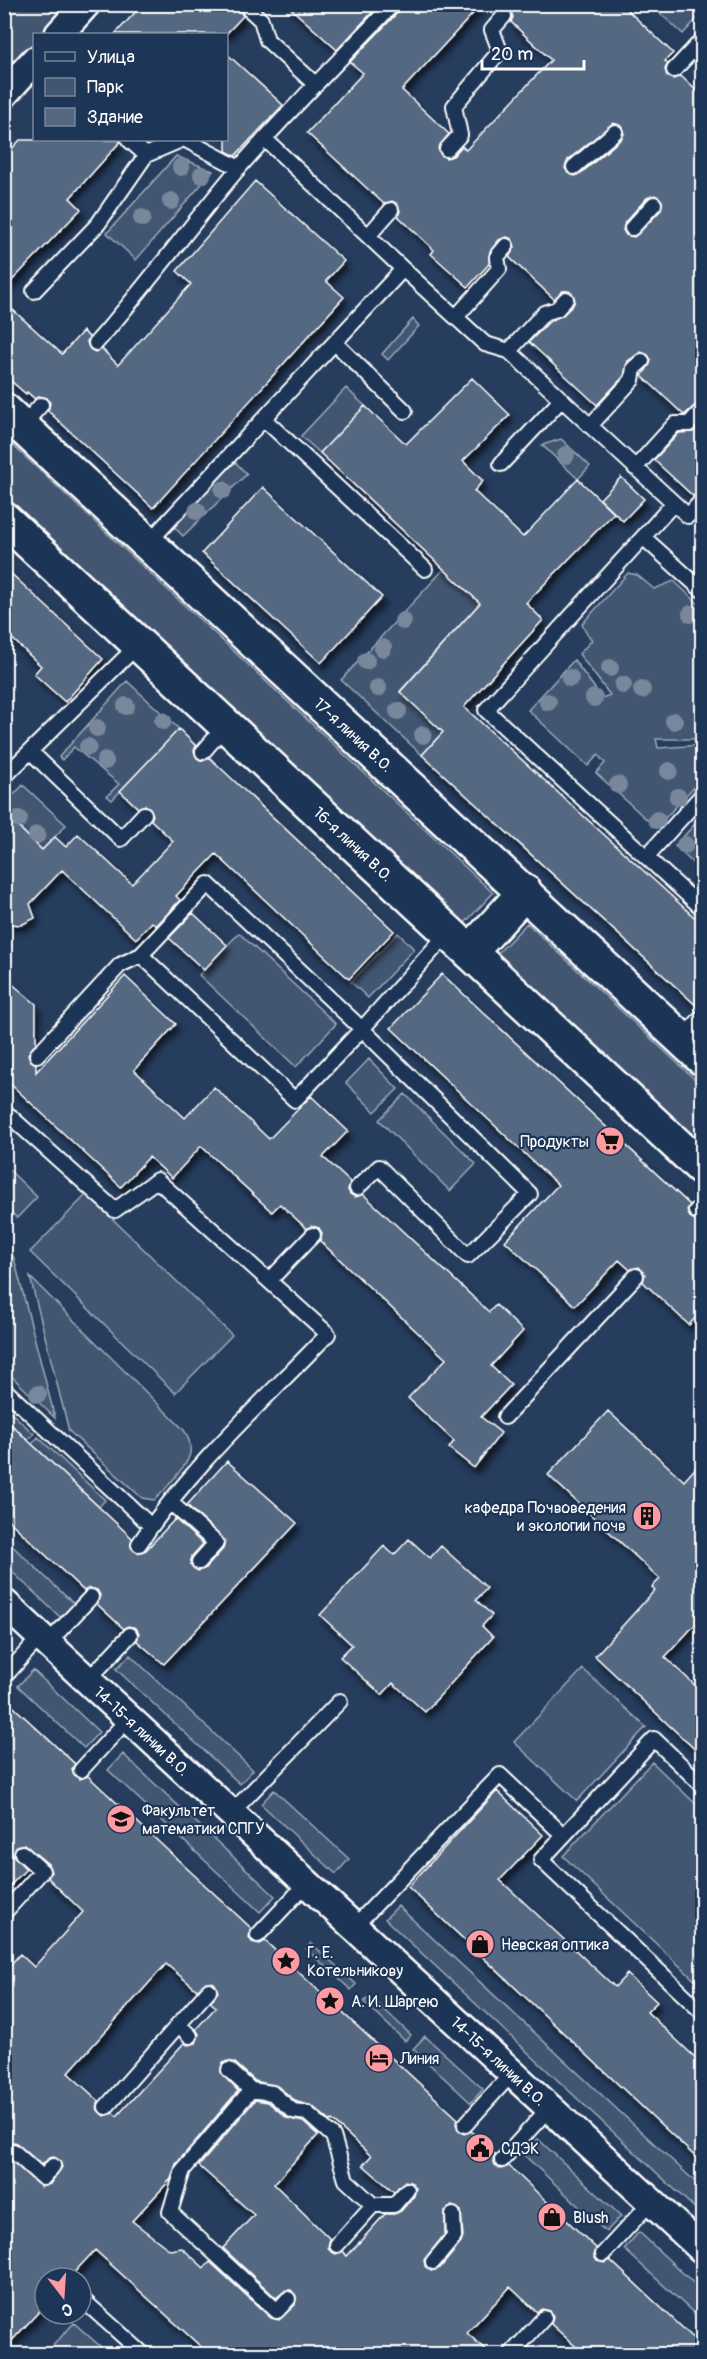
<svg xmlns="http://www.w3.org/2000/svg" width="707" height="2359" viewBox="0 0 707 2359" font-family="Pangolin,sans-serif">
<defs>
<filter id="shadow"><feDropShadow dx="3.5" dy="6" stdDeviation="3" flood-color="#0009"/></filter>
</defs>
<rect width="100%" height="100%" fill="#263d5e"/>
<filter id="ink" filterUnits="userSpaceOnUse"><feTurbulence type="fractalNoise" baseFrequency=".0167" numOctaves="2"/><feDisplacementMap in="SourceGraphic" scale="12" xChannelSelector="R" yChannelSelector="G"/><feConvolveMatrix kernelMatrix="1 2 1 2 8 2 1 2 1" color-interpolation-filters="sRGB"/></filter>
<g filter="url(#ink)">
<!-- green -->
<path fill="#425672" stroke="#a0aab8" stroke-width="1.5" d="M5,5H75L48,34H34V49L5,82Z
M651,5H702V13L683,34Z
M176,156L213,171L136,260L107,233Z
M413,319L419,326L388,360L382,354Z
M346,388L365,406L320,453L301,436Z
M5,438L493,893L464,924L5,496Z
M561,439L590,466L578,479L542,445Z
M235,462L247,474L183,536L173,526Z
M444,569L501,580L400,691L443,732L422,755L341,680Z
M628,573L637,575L654,589L674,581L702,607V736L700,739H656L658,748L702,745V778L656,828L596,773L605,763L598,755L588,766L528,710L574,660L602,698L610,695L579,654L592,640L586,632L582,624Z
M127,681L179,729L112,800L107,796L119,784L74,747L62,760L59,757Z
M23,785L66,825L42,850L5,813L4,805Z
M702,816V872L675,846Z
M527,923L702,1086V1144L497,954Z
M239,933L336,1024L296,1067L199,975Z
M398,933L414,949L368,998L351,982Z
M369,1059L398,1089L375,1112L346,1083Z
M405,1094L476,1164L450,1191L379,1120Z
M4,1165L37,1197L17,1218L5,1206Z
M87,1194L232,1335L175,1393L30,1252Z
M5,1242L14,1258L55,1418L5,1370V1280L13,1271L5,1263Z
M30,1277L184,1430C198,1453 187,1463 171,1482C166,1488 161,1495 154,1500L142,1498L69,1431Z
M4,1406L34,1434L28,1440L5,1418Z
M38,1437L105,1500L99,1507L32,1444Z
M5,1539L74,1604L61,1618L5,1565Z
M130,1655L253,1770L240,1784L116,1669Z
M583,1669L646,1727L577,1801L514,1742Z
M33,1670L99,1732L84,1748L18,1686Z
M123,1754L275,1896L260,1912L108,1770Z
M652,1762L702,1810V1987L563,1856Z
M274,1790L349,1859L336,1874L261,1804Z
M398,1906L702,2188V2215L385,1919Z
M311,1943L356,1984L351,1990L306,1949Z
M370,1996L411,2035L405,2041L364,2002Z
M425,2036L483,2089L471,2103L413,2049Z
M538,2139L621,2216L606,2232L523,2154Z
M639,2232L702,2291V2312L698,2317L624,2249Z
M74,2323L109,2354H45Z"/>
<!-- building -->
<path fill="#556781" stroke="#fff" stroke-width="1.5" fill-rule="evenodd" filter="url(#shadow)" d="M143,4H241L240,11L243,16L226,34H115Z
M286,4H380L337,50Z
M402,4H482L402,90L449,134L438,148L441,155L446,158L453,156L462,146L466,150L551,60L511,22L513,17L510,10L505,7L497,10L492,4H621L673,53L665,61L668,64L665,69L667,76L673,79L681,76L702,96V403L697,404L684,415L642,376L650,364L651,360L648,355L641,352L628,361L624,376L597,405L529,342L550,321L563,315L573,305L575,300L572,293L563,291L554,299L509,257L515,247L512,239L507,237L499,240L490,251L489,264L468,287L431,254L434,250L398,216L400,211L397,204L392,201L384,204L307,133L363,73L350,62L400,10ZM613,123L622,127L624,134L621,139L580,174L575,176L568,173L565,168L568,160ZM655,195L662,201L661,210L638,234L634,237L626,235L623,230L625,222L647,198Z
M226,53L283,105L235,156L226,151Z
M20,140H120V142L70,198L81,209L4,289V157Z
M255,181L344,261L326,281L344,297L153,508L48,411L50,403L47,398L39,396L35,399L27,392L26,394L4,375V302L62,354L83,331L89,337L87,342L90,349L95,352L102,349L118,365L191,284L177,271Z
M472,378L510,415L463,461L483,481L474,491L523,537L578,479L614,513L526,603L543,620L464,707L702,924V1008H699L422,755L443,732L400,692L480,603L320,453L365,406L406,444Z
M702,423V491L693,496L654,460L679,433L693,432Z
M621,477L644,499L623,521L600,499Z
M263,487L382,597L321,663L202,553Z
M4,567L103,659L65,702L34,674L41,666L4,631Z
M179,729L196,746L194,751L197,758L202,761L210,758L394,931L349,979L216,854L176,896L180,900L156,926L152,922L136,939L62,870L30,904L35,918L21,925L11,924L4,931V813L42,850L55,837L66,847L78,834L132,884L173,841L151,820L153,815L150,808L145,805L138,808L120,791Z
M193,913L227,945L204,970L169,938Z
M442,974L690,1205L687,1210L690,1217L695,1220L702,1217V1310L689,1325L643,1282L645,1274L639,1267L630,1270L619,1260L575,1306L505,1241L558,1185L391,1028Z
M125,976L176,1024L134,1070L185,1118L214,1087L269,1139L311,1096L348,1131L323,1157L350,1182L348,1190L350,1194L355,1197L363,1194L489,1312L496,1305L523,1331L491,1366L511,1385L481,1417L501,1433L474,1468L449,1448L454,1441L408,1398L446,1359L320,1241L322,1233L319,1228L311,1226L307,1229L280,1204L272,1212L201,1146L172,1178L149,1157L121,1187L4,1078V977L36,1004V1043L28,1054L31,1061L36,1064V1072Z
M608,1411L684,1481L702,1461V1617L665,1657L702,1692V1756L595,1656L655,1590L652,1587L660,1579L548,1475Z
M4,1418L132,1538L131,1547L138,1553L146,1550L175,1519L203,1544L192,1556L191,1565L198,1571L206,1568L223,1549L225,1541L187,1505L227,1461L297,1523L164,1664L137,1641L139,1633L136,1628L128,1626L124,1629L97,1604L100,1595L97,1590L89,1588L84,1591L4,1516Z
M409,1539L430,1558L441,1546L487,1588L476,1600L492,1615L482,1626L493,1637L425,1712L393,1683L382,1695L340,1657L352,1645L320,1615L384,1546L394,1555Z
M4,1698L75,1764L72,1769L75,1776L80,1779L88,1776L252,1929L249,1937L252,1942L260,1944L265,1941L308,1981L458,2119L456,2124L459,2131L464,2134L471,2131L495,2154L493,2159L496,2166L501,2169L509,2166L596,2248L594,2256L597,2261L605,2263L610,2260L702,2346V2355H585L551,2324L553,2316L550,2311L542,2309L537,2312L510,2287L467,2333L491,2355H210L95,2250L69,2278H45V2305L4,2349V2154L41,2187L50,2184L62,2167L59,2160L54,2157L49,2158L42,2165L15,2142L10,2143L4,2148V1972L20,1954L34,1967L83,1912L48,1878L51,1872L48,1864L24,1844L16,1847L13,1855L26,1869L4,1892ZM166,1964L197,1990L206,1982L214,1983L218,1992L210,2002L216,2007L196,2029L199,2034L196,2043L188,2045L184,2043L117,2116L113,2113L104,2116L97,2109L99,2101L68,2073ZM227,2061L235,2063L255,2081L277,2086L297,2102L312,2106L330,2121L332,2120L371,2156L363,2165L394,2192L405,2181L412,2183L416,2188L414,2196L401,2211L394,2214H385L347,2256L343,2251L336,2254L331,2252L328,2247L330,2239L274,2184L318,2135L303,2122L287,2118L268,2102L255,2100L199,2166L254,2215L223,2248L276,2298L286,2290H291L296,2296L295,2305L279,2320L271,2318L210,2262L204,2268L182,2248L170,2250L132,2221L171,2179L176,2164L238,2091L221,2073L222,2064ZM452,2206L461,2211L463,2237L461,2243L440,2268L431,2271L425,2266L424,2260L445,2234V2211Z
M497,1791L543,1835L500,1880L615,1987L627,1974L657,2002L647,2012L702,2064V2163L408,1887Z"/>
<g fill="none" stroke-linecap="round" stroke-linejoin="round">
<!-- lane casing -->
<g stroke="#fff" stroke-width="18">
<path id="lane" d="M249,9L261,20L267,40L316,85
M674,70L702,40
M129,140L146,155L181,140
M186,140L239,168
M266,140L403,269L485,344L509,351L674,503L486,710L702,908
M447,149L460,135L454,106L500,51L492,30L504,16
M574,167L615,132
M632,228L654,204
M368,236L391,210
M34,291L98,224L146,155
M456,317L499,269L497,257L506,246
M96,343C145,288 189,227 237,170C286,113 341,59 393,4
M335,343L405,411
M509,351L544,313L557,309L566,299
M264,419L425,569
M22,426L41,405
M590,426L632,380L634,368L642,361
M501,464L561,400
M635,468L675,424H689L700,412
M674,503L688,516L702,500
M643,537L702,590
M148,543L403,269
M31,752L121,839L144,814
M203,752L226,725
M4,777L139,644
M647,856L702,795
M141,955L295,1100L362,1029L530,1194L468,1256L379,1167L357,1188
M682,1039L702,1017
M37,1055L120,965L141,955L208,884L362,1029L449,932
M4,1111L115,1210L157,1180L328,1334C264,1401 191,1466 139,1544
M696,1211L702,1204
M270,1280L313,1235
M4,1389L151,1526
M505,1417L636,1276
M170,1502L216,1543L199,1562
M48,1643L91,1597
M4,1677L41,1636
M88,1680L130,1635
M81,1770L129,1718
M702,1785L654,1739L541,1860L702,2012
M231,1813L340,1701
M4,1913L42,1871L22,1853
M354,1927L500,1775L563,1835
M258,1935L307,1883
M178,2024L190,2036
M229,2070L251,2090L272,2093L293,2111L307,2113L333,2136L346,2180L373,2205
M251,2090L183,2170L170,2212L277,2311L288,2299
M106,2107L209,1990
M465,2125L512,2073
M13,2151L43,2178L53,2166
M502,2160L549,2108
M337,2245L373,2205H394L407,2190
M603,2254L651,2202
M433,2262L454,2237L453,2215
M83,2300L143,2354
M511,2354L544,2318"/>
</g>
<!-- street casing -->
<g stroke="#fff" stroke-width="32">
<g id="street">
<path d="M59,34L86,4"/>
<path d="M4,94L34,61"/>
<path id="s1" d="M4,1603L702,2249"/>
</g>
</g>
<!-- secondary casing -->
<g stroke="#fff" stroke-width="38">
<g id="secondary">
<path id="s2" d="M4,410L702,1058"/>
<path id="s3" d="M4,519L702,1168"/>
<path d="M470,952L525,892"/>
</g>
</g>
<!-- lane -->
<use href="#lane" stroke="#1d3557" stroke-width="14"/>
<!-- street -->
<use href="#street" stroke="#1d3557" stroke-width="27"/>
<!-- secondary -->
<use href="#secondary" stroke="#1d3557" stroke-width="33"/>
</g>
<!-- trees -->
<g fill="#79879c">
<circle cx="181" cy="167" r="9"/>
<circle cx="202" cy="175" r="9"/>
<circle cx="171" cy="201" r="9"/>
<circle cx="142" cy="218" r="9"/>
<circle cx="566" cy="455" r="9"/>
<circle cx="223" cy="490" r="9"/>
<circle cx="197" cy="511" r="9"/>
<circle cx="691" cy="614" r="9"/>
<circle cx="403" cy="621" r="9"/>
<circle cx="383" cy="648" r="9"/>
<circle cx="366" cy="661" r="9"/>
<circle cx="610" cy="668" r="9"/>
<circle cx="570" cy="678" r="9"/>
<circle cx="623" cy="685" r="9"/>
<circle cx="378" cy="688" r="9"/>
<circle cx="642" cy="690" r="9"/>
<circle cx="594" cy="698" r="9"/>
<circle cx="548" cy="702" r="9"/>
<circle cx="126" cy="706" r="9"/>
<circle cx="398" cy="711" r="9"/>
<circle cx="163" cy="721" r="9"/>
<circle cx="674" cy="721" r="9"/>
<circle cx="97" cy="728" r="9"/>
<circle cx="423" cy="735" r="9"/>
<circle cx="88" cy="747" r="9"/>
<circle cx="105" cy="761" r="9"/>
<circle cx="669" cy="771" r="9"/>
<circle cx="618" cy="785" r="9"/>
<circle cx="678" cy="797" r="9"/>
<circle cx="19" cy="819" r="9"/>
<circle cx="657" cy="820" r="9"/>
<circle cx="37" cy="835" r="9"/>
<circle cx="685" cy="845" r="9"/>
<circle cx="38" cy="1394" r="9"/>
</g>
</g>
<!-- icons -->
<defs>
<g id="supermarket-disc" transform="scale(1.5)"><circle r="9.5" fill="#ff9aa2" stroke="#1d3557"/><path d="M-6-5.5h2.5l.6 2H6L4.5 2H-2.5L-4.4-4H-6ZM-1.5 3.2a1.3 1.3 0 1 0 .1 0ZM3 3.2a1.3 1.3 0 1 0 .1 0Z" fill="#111"/></g>
<g id="building-disc" transform="scale(1.5)"><circle r="9.5" fill="#ff9aa2" stroke="#1d3557"/><path d="M-4-6H4V6H1V3H-1V6H-4ZM-2.5-4.3h1.7v1.8h-1.7ZM.8-4.3h1.7v1.8H.8ZM-2.5-1h1.7V.8h-1.7ZM.8-1h1.7V.8H.8Z" fill="#111"/></g>
<g id="university-disc" transform="scale(1.5)"><circle r="9.5" fill="#ff9aa2" stroke="#1d3557"/><path d="M0-5L7-2L0 1L-7-2ZM-4 1L0 2.5L4 1V4Q0 6-4 4Z" fill="#111"/></g>
<g id="shop-disc" transform="scale(1.5)"><circle r="9.5" fill="#ff9aa2" stroke="#1d3557"/><path d="M-5-2.5h2.3a2.7 3.5 0 0 1 5.4 0H5L5.5 6h-11ZM-1.5-2.5h3a1.5 2.3 0 0 0-3 0Z" fill="#111"/></g>
<g id="sight-disc" transform="scale(1.5)"><circle r="9.5" fill="#ff9aa2" stroke="#1d3557"/><path d="M0-6L1.8-2.2L6-1.7L2.9 1.2L3.7 5.4L0 3.3L-3.7 5.4L-2.9 1.2L-6-1.7L-1.8-2.2Z" fill="#111"/></g>
<g id="hotel-disc" transform="scale(1.5)"><circle r="9.5" fill="#ff9aa2" stroke="#1d3557"/><path d="M-6-4.5h1.5V1H6V5H4.5V3h-9V5H-6ZM-4 0a1.8 1.8 0 1 1 3.6 0ZM.5 0V-2.5h3Q6-2.5 6 0Z" fill="#111"/></g>
<g id="civic-disc" transform="scale(1.5)"><circle r="9.5" fill="#ff9aa2" stroke="#1d3557"/><path d="M-.6-6.5H3V-4.5H.6V-3L4-1V1h2V6H-6V1h2V-1L-.6-3ZM-1.2 2.5V6h2.4V2.5Z" fill="#111"/></g>
</defs>
<g fill-rule="evenodd">
<use href="#supermarket-disc" x="610" y="1141"/>
<use href="#building-disc" x="647" y="1516"/>
<use href="#university-disc" x="121" y="1819"/>
<use href="#shop-disc" x="480" y="1944"/>
<use href="#sight-disc" x="286" y="1961"/>
<use href="#sight-disc" x="330" y="2001"/>
<use href="#hotel-disc" x="379" y="2058"/>
<use href="#civic-disc" x="480" y="2148"/>
<use href="#shop-disc" x="552" y="2217"/>
</g>
<g text-anchor="middle" stroke-width="4.5" stroke-linejoin="round" paint-order="stroke">
<!-- street labels -->
<g font-size="16" fill="#fff" stroke="#1d3557">
<text dy="6" stroke="none"><textPath href="#s2" startOffset="477">17-я линия В.О.</textPath></text>
<text dy="6" stroke="none"><textPath href="#s3" startOffset="477">16-я линия В.О.</textPath></text>
<text dy="6" stroke="none"><textPath href="#s1" startOffset="188">14-15-я линии В.О.</textPath></text>
<text dy="6" stroke="none"><textPath href="#s1" startOffset="674">14-15-я линии В.О.</textPath></text>
</g>
<!-- poi labels -->
<g font-size="16" fill="#fff" stroke="#1d3557" text-anchor="start">
<text x="589" y="1147" text-anchor="end">Продукты</text>
<text x="626" y="1513" text-anchor="end">кафедра Почвоведения<tspan x="626" dy="18">и экологии почв</tspan></text>
<text x="142" y="1816">Факультет<tspan x="142" dy="18">математики СПГУ</tspan></text>
<text x="501" y="1950">Невская оптика</text>
<text x="307" y="1958">Г. Е.<tspan x="307" dy="18">Котельникову</tspan></text>
<text x="351" y="2007">А. И. Шаргею</text>
<text x="400" y="2064">Линия</text>
<text x="501" y="2154">СДЭК</text>
<text x="573" y="2223">Blush</text>
</g>
</g>
<!-- margin -->
<rect width="707" height="2359" fill="none" stroke="#1d3557" stroke-width="24"/>
<rect x="12" y="12" width="683" height="2335" fill="none" stroke="#fff" stroke-width="2" filter="url(#ink)"/>
<!-- legend -->
<rect x="33" y="33" width="195" height="108" fill="#1d3557" stroke="#77869a" stroke-width="1.5"/>
<rect x="45" y="52" width="30" height="9" fill="#1d3557" stroke="#77869a" stroke-width="1.5"/>
<text x="87" y="63" font-size="18" fill="#ffffff">Улица</text>
<rect x="45" y="78" width="30" height="18" fill="#425672" stroke="#77869a" stroke-width="1.5"/>
<text x="87" y="93" font-size="18" fill="#ffffff">Парк</text>
<rect x="45" y="108" width="30" height="18" fill="#556781" stroke="#77869a" stroke-width="1.5"/>
<text x="87" y="123" font-size="18" fill="#ffffff">Здание</text>
<!-- north arrow -->
<g transform="translate(63 2296) rotate(163)"><circle r="28" fill="#1d3557" stroke="#77869a" stroke-width="1.5"/>
<path d="M0-4.5L10 22L0 15L-10 22Z" fill="#ff9aa2"/>
<text y="-9" font-size="16" font-weight="bold" text-anchor="middle" fill="#ffffff">С</text>
</g>
<!-- scale -->
<path d="M482 60v9h102v-9" fill="none" stroke="#ffffff" stroke-width="3"/>
<text x="491" y="60" font-size="18" fill="#ffffff" stroke="#1d3557" stroke-width="4.5" paint-order="stroke">20 m</text>
</svg>
